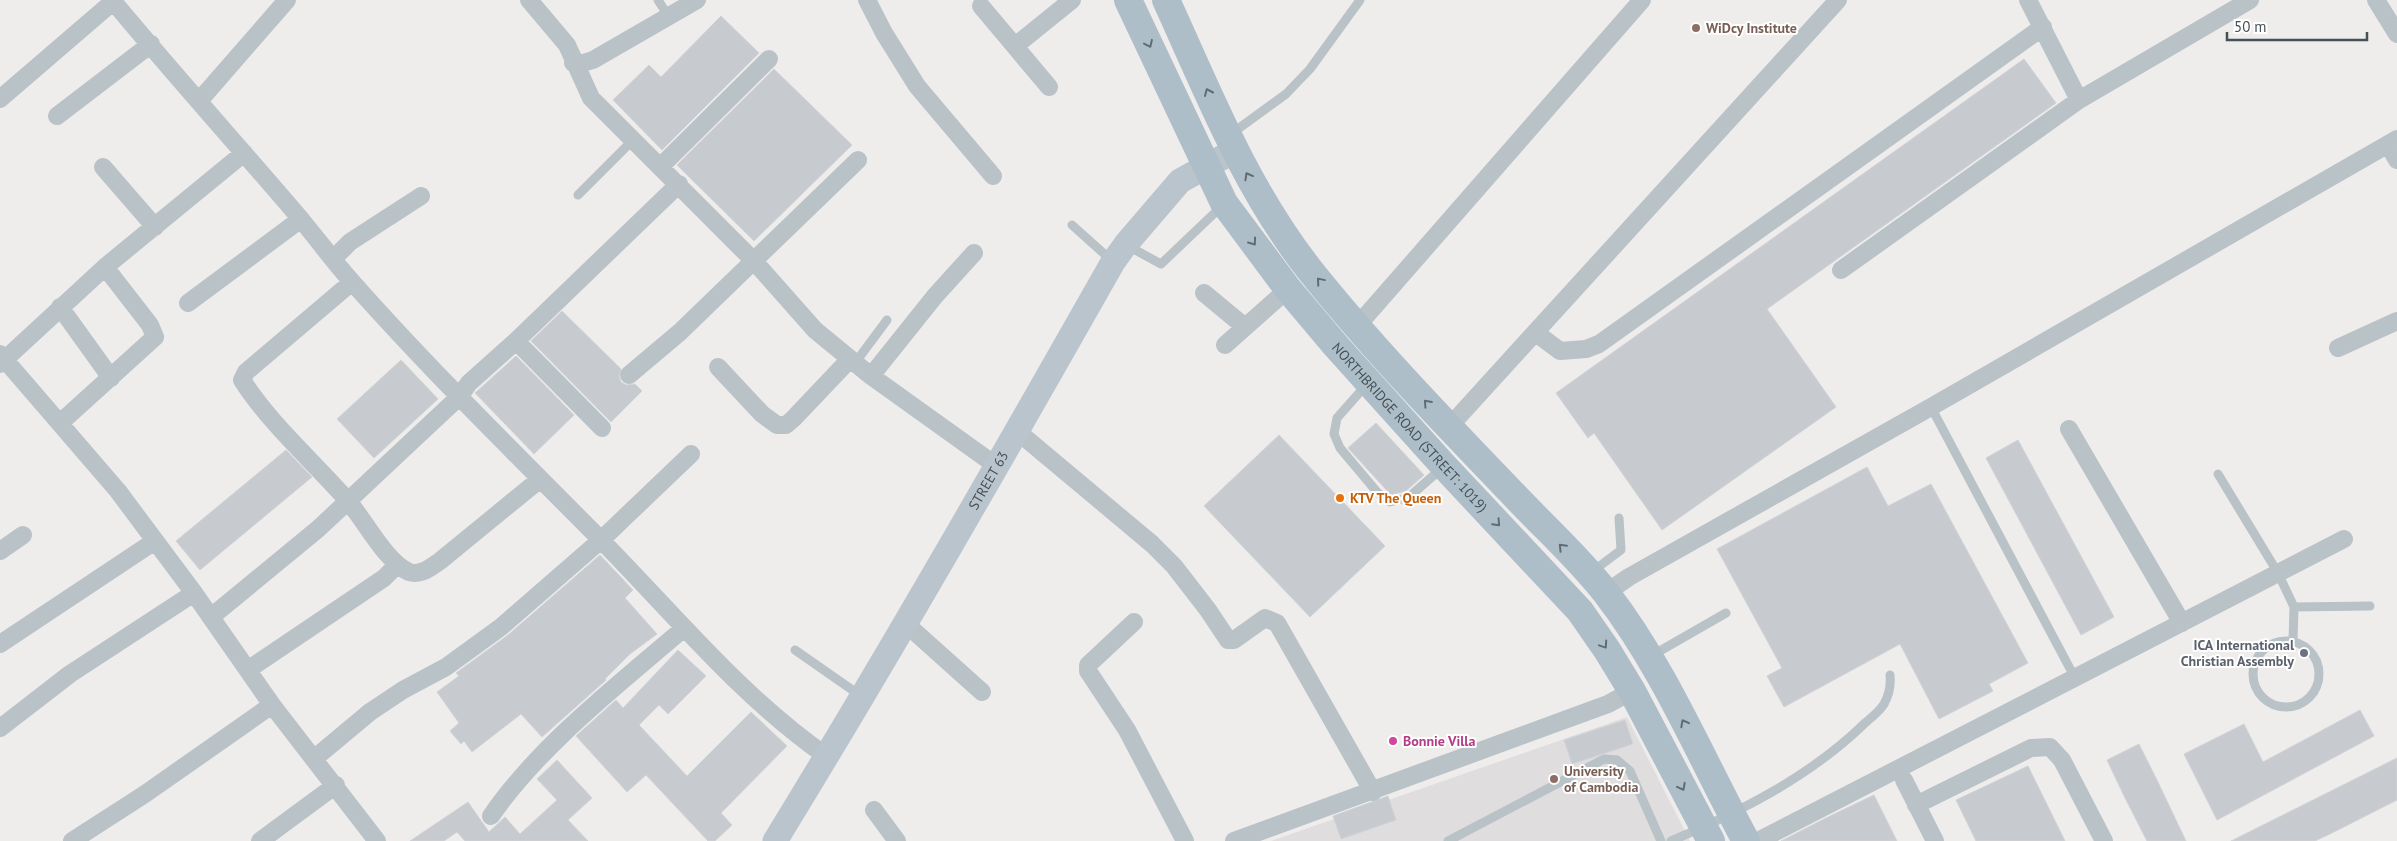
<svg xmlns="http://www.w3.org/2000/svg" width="2397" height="841" viewBox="0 0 2397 841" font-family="'PT Sans',sans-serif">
<rect width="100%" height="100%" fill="#efecec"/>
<!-- education -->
<path fill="#dfdddd" d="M1627,717L1690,841H1271Z"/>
<!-- building -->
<path fill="#c7cace" stroke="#d0d3d7" d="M721,16L759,53L662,150L613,100L649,65L661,77Z
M2024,59L2056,103L1767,309L1836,407L1662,530L1594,433L1588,438L1556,393Z
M774,69L852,145L754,241L677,165Z
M562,311L621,369L619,376L621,382L626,385L635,384L642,391L611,422L531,341Z
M516,356L574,415L534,454L475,393Z
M401,360L438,399L374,458L337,419Z
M1376,423L1424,475L1406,491L1391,495L1348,448Z
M1279,435L1385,546L1310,617L1204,506Z
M2018,440L2114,617L2081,635L1986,458Z
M286,450L312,477L200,570L176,541Z
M1867,467L1888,506L1931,484L2028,663L1989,684L1993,691L1939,719L1900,644L1784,707L1767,676L1782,668L1717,549Z
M600,555L633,590L625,598L657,634L630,654L605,679L606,680L542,737L521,714L472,752L464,741L461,744L450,731L459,723L437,692L459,676L456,673L508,635Z
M678,650L706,676L668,714L659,705L639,725L687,776L751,712L787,746L721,813L732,825L715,841H708L646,775L627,792L576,736L616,700L623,708Z
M2360,710L2374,736L2217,820L2184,754L2244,724L2263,762Z
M1625,720L1633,744L1572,764L1564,740Z
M2139,744L2156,778L2186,841H2147L2125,798L2107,760Z
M2397,758V800L2332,833L2315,841H2231Z
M557,760L592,798L568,820L588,841H465L457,832L444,841H410L468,802L489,832L505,817L520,834L557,800L537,779Z
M2028,766L2065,841H1976L1956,800Z
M1874,795L1897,841H1781L1828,817Z
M1388,796L1396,820L1341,839L1333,816Z"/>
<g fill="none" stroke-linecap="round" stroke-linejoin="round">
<!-- lane -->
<path stroke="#b8c2c7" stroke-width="9" d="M658,0L669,17
M1231,134L1286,94L1310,69L1360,0
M578,195L633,140
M1072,225L1111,260
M1128,246L1161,264L1223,205
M855,363L887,320
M1367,384L1337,418L1334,434L1340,448L1377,492L1390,502L1409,497L1442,468
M1931,407L2075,678
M2218,474L2278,573L2294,607L2293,642
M1593,571L1621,550L1619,518
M2294,607L2370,606
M2253 674a33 33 0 1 1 66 0a33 33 0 1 1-66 0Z
M795,650L861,696
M1651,656L1726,613
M1448,841L1604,759L1617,760L1630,771L1661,841
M1671,841C1740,812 1811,776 1865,723C1871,718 1880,711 1884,704C1889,695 1891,685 1890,675"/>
<!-- street -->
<path stroke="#b8c2c7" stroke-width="18" d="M112,0C171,71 233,140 293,210C314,234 332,260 353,283C432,372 517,455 600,539C674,614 739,695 826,756
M529,0L567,45L591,98L753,260L815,330L871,376L998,467
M867,0L884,33L917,86L993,176
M2028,0L2079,100
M2376,0L2397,34
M981,6L1049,87
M1015,46L1072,0
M573,63H583L593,60L697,0
M0,99L115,0
M199,101L287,0
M57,116L151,44
M2388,144L2397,160
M661,166L769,59
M103,167L155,227
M333,259L350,242L421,196
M1841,270L2079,100L2250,0
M352,282L246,372L242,380C271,425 313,461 347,500C365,520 385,561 409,572C421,576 431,567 440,561L539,480
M1204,293L1245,327
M188,303L301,219
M60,307L111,378
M1358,325L1642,0
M1536,333L1560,351L1586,349L1599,344L2043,27
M516,341L602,428
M1225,345L1288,289
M2338,348L2397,321
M0,354L118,491L194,593L272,705L377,841
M0,364L105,267
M718,367L762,414L777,425H786L793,419L850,359
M629,375L680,332L858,160
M871,376L935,296L974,253
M60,423L155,337L150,325L105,267L244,153
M1449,427L1838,0
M2069,429L2182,623
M1017,431L1152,544L1174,566L1208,610L1228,640H1234L1265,618L1277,623L1373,792
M0,551L23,535
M1606,593L1629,577L1931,407L2397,139
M211,617L318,529L459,397L469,383L516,341L679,184
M1134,622L1088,665V671L1127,730L1185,841
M905,623L982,692
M0,644L155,541
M249,669L384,578L397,565
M0,728L70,674L194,593
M315,758L370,712L403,690L446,667L501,627L601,540L691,454
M1904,780L1935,841
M1916,805L2031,748L2050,747L2062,760L2104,841
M874,810L897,841
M491,816C539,746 619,684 683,629
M72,841L145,794L272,705
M260,841L336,785
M1234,841L1608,704L1632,691
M1758,841L2344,539"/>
<!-- secondary -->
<path stroke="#b9c4cc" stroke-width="25" id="s1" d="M775,841C892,650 1003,456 1113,262L1126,244L1180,181L1234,151"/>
<!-- primary -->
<g stroke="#aebec9" stroke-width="28">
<path id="s2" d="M1128,0L1224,203L1288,289L1336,346L1444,466L1580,611L1607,650L1632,691L1711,841"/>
<path d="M1166,0C1209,94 1245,187 1309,269C1372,348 1444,422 1514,495C1544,527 1579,558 1606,593C1664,668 1701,758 1746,841"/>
</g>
</g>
<!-- one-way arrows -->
<defs><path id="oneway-chevron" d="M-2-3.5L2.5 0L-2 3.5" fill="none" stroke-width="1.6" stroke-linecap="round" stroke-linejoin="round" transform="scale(1.25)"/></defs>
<g stroke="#606c74">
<use href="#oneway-chevron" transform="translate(1149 44) rotate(65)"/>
<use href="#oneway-chevron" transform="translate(1208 92) rotate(-114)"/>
<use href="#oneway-chevron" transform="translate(1248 176) rotate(-119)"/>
<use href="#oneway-chevron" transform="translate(1253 242) rotate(54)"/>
<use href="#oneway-chevron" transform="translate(1320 281) rotate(-130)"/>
<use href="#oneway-chevron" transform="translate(1427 403) rotate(-132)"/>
<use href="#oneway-chevron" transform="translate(1497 523) rotate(47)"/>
<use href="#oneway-chevron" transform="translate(1562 547) rotate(-134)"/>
<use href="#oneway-chevron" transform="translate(1604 645) rotate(56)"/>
<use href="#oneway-chevron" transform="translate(1684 723) rotate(-118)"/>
<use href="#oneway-chevron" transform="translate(1682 787) rotate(62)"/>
</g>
<!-- markers -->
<g fill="#8d6e63" stroke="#fff" stroke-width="2">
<circle cx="1696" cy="28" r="5"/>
<circle cx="1554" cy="779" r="5"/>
</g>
<circle fill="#e8710a" stroke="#fff" stroke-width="2" cx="1340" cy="498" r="5"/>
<circle fill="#6b7280" stroke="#fff" stroke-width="2" cx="2304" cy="653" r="5"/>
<circle fill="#d1479c" stroke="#fff" stroke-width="2" cx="1393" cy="741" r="5"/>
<g text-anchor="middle" stroke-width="4" stroke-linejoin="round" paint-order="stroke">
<!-- education labels -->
<g font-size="14" font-weight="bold" fill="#785e54" stroke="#fff" text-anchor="start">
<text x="1706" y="33">WiDcy Institute</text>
<text x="1564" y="776">University<tspan x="1564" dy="16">of Cambodia</tspan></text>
</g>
<!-- street labels -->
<g font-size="14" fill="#465157" stroke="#fff">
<text dy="5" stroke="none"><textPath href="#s2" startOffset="516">NORTHBRIDGE ROAD (STREET: 1019)</textPath></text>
<text dy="5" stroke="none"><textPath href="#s1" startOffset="419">STREET 63</textPath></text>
</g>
<!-- food labels -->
<g font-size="14" font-weight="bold" fill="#c56008" stroke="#fff" text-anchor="start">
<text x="1350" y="503">KTV The Queen</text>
</g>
<!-- worship labels -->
<g font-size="14" font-weight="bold" fill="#5b616d" stroke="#fff" text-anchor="end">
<text x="2294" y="650">ICA International<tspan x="2294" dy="16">Christian Assembly</tspan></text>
</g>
<!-- hotel labels -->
<g font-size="14" font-weight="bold" fill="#b23c85" stroke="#fff" text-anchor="start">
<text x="1403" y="746">Bonnie Villa</text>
</g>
</g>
<!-- scale -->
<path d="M2227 32v8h140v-8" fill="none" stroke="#465157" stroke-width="2.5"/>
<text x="2234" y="32" font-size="15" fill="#465157" stroke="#ffffff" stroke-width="4" paint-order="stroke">50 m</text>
</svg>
